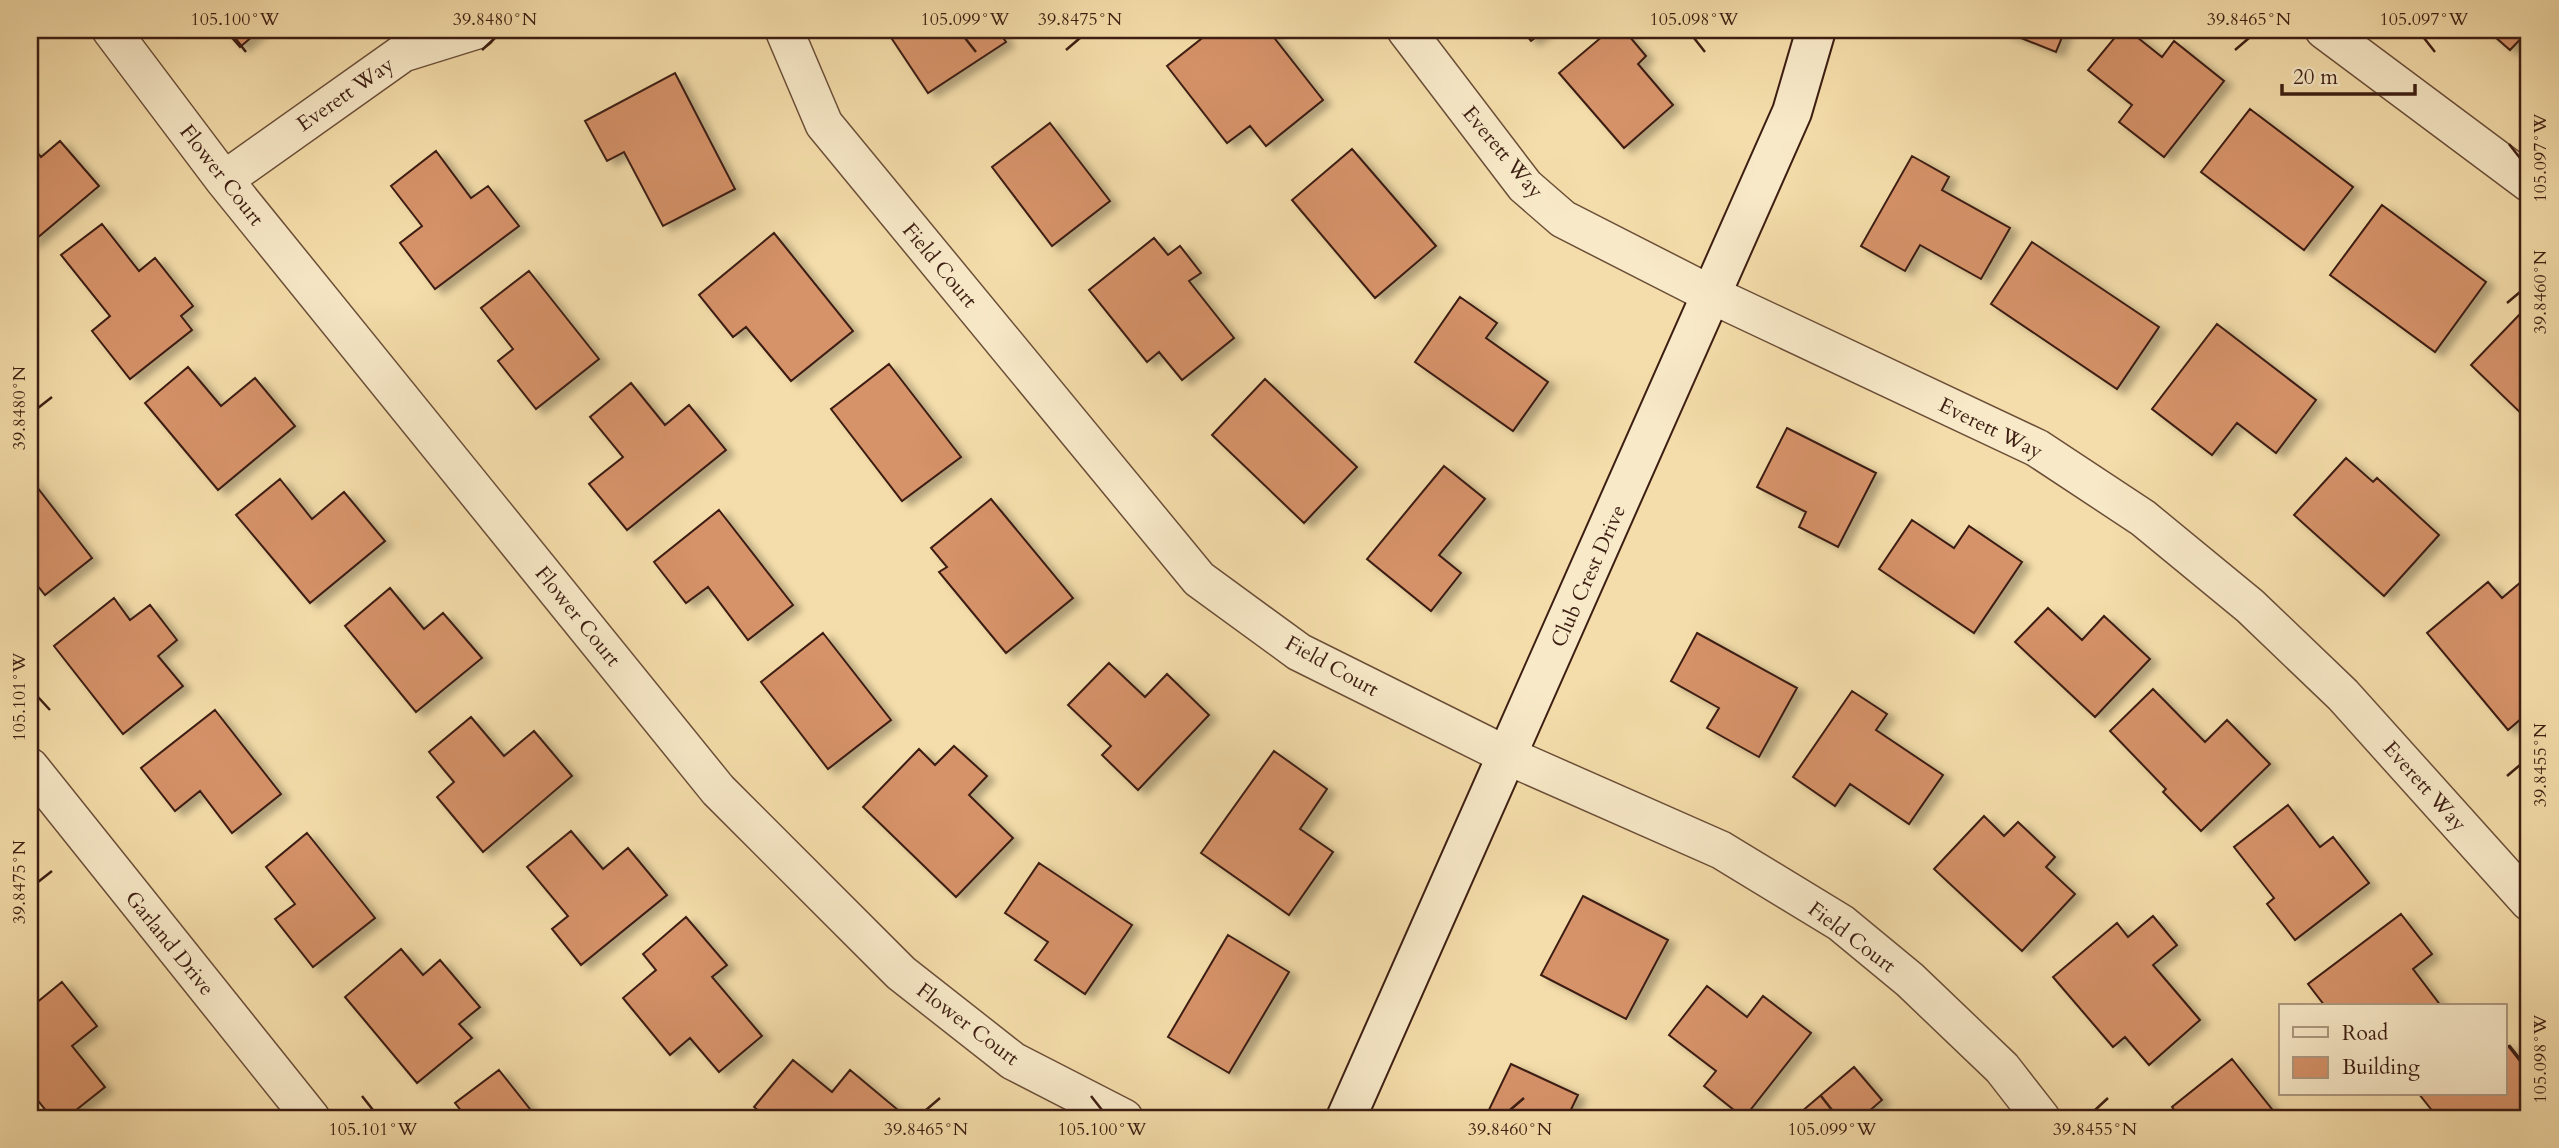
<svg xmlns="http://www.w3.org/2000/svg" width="2559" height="1148" viewBox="0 0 2559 1148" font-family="Cardo,serif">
<defs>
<filter id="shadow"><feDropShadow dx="8" dy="4.5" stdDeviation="3.5" flood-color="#0004"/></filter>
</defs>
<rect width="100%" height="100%" fill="#f4ddaa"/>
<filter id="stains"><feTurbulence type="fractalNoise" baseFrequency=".00286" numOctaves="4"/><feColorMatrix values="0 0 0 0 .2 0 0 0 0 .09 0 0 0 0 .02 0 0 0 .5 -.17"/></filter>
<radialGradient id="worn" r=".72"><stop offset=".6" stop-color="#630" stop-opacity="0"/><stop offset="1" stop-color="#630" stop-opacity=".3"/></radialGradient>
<!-- building -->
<path fill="#d69269" stroke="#3d1e12" stroke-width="2" filter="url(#shadow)" d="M225,30H260L240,47Z
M886,30H998L1006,42L928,93Z
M1202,30H1268L1323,100L1266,146L1250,126L1227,143L1167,66L1206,35Z
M1522,30H1546L1531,41Z
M1610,30H1624L1646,56L1638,64L1673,105L1624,148L1559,73Z
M2001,30H2065L2056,52Z
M2121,30H2128L2162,57L2174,41L2224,81L2164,157L2119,122L2132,105L2088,70Z
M2487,30H2529L2510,50Z
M675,73L735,189L663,226L624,152L607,161L585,121Z
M2250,109L2353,187L2304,250L2201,172Z
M1050,123L1110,201L1052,246L992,167Z
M60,141L99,186L30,244V144L41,157Z
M1352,149L1436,246L1375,298L1292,200Z
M436,151L471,198L488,186L519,226L435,289L400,243L422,226L391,186Z
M1912,156L1949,177L1942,190L2010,228L1981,279L1920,245L1905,271L1861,246Z
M2382,205L2486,282L2435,352L2330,275Z
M102,224L139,271L155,258L193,306L181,316L192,330L130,379L92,331L110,316L61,255Z
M774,233L853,331L791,381L746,327L733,337L699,295Z
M1154,238L1168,255L1180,246L1201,273L1189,281L1234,338L1182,380L1159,352L1147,362L1089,290Z
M2032,242L2159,327L2117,389L1991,304Z
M529,271L599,359L536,409L498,361L513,349L481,308Z
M1460,297L1497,323L1486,338L1548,382L1513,431L1415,362Z
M2521,313L2529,320V421L2471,365Z
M2217,324L2316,400L2276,453L2237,423L2212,455L2152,409Z
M889,364L961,457L902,501L831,409Z
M188,367L221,406L255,378L295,426L218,490L145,403Z
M1265,379L1357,467L1304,523L1212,435Z
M631,383L665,425L689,405L726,450L627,530L589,484L623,457L590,417Z
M1787,428L1876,473L1838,547L1799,527L1806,512L1757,487Z
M2346,458L2373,482L2377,478L2439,535L2384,596L2294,515Z
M1444,466L1485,499L1439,555L1461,573L1431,611L1367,559Z
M30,478L92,558L45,595L30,576Z
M280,479L312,519L344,492L385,541L310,603L236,515Z
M991,499L1073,598L1006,653L939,572L947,567L931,548Z
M719,510L793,605L748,640L708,587L686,603L654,562Z
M1912,520L1954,548L1969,526L2022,562L1974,633L1879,569Z
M2488,582L2502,598L2521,582L2529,592V619L2525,623L2529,628V712L2508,730L2427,633Z
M390,588L424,629L443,613L482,658L416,712L345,626Z
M114,598L130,620L150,605L177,640L158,656L183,686L123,734L54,646Z
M2048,608L2082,640L2104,616L2150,659L2095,717L2015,642Z
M823,633L891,720L828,769L761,682Z
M1697,633L1797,688L1759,757L1707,728L1719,708L1671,681Z
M1109,663L1145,697L1167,674L1209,715L1138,790L1102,755L1111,746L1068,705Z
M2153,689L2205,742L2227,720L2270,764L2201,831L2163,792L2166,789L2110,731Z
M1852,691L1887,714L1876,730L1943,775L1909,824L1850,784L1835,806L1793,777Z
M215,710L281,794L232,833L200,791L175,811L141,768Z
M471,717L504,756L534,731L572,776L483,852L437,797L454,782L429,752Z
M954,746L987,776L969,795L1013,838L956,897L863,807L919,749L935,765Z
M1274,751L1327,789L1300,829L1333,852L1289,915L1201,853Z
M2288,805L2320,847L2333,837L2369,883L2295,940L2267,904L2274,898L2234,847Z
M1984,816L2004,836L2018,822L2055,857L2046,867L2075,894L2022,951L1934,869Z
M571,831L603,869L628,848L667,895L581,965L552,929L568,916L527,867Z
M307,833L375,918L313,967L275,919L295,904L266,867Z
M1039,863L1132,925L1085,994L1035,960L1048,942L1005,913Z
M1583,896L1668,940L1626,1019L1541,975Z
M2401,914L2432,954L2413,969L2441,1006H2325L2308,984Z
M2153,916L2177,945L2153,965L2200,1020L2149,1065L2125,1037L2113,1047L2053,977L2117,923L2128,937Z
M686,917L727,965L712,977L762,1036L719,1072L690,1038L670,1055L623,998L656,970L643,954Z
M1228,935L1289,972L1229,1073L1168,1037Z
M401,949L423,975L440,960L480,1007L459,1024L472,1038L417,1083L345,997Z
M62,982L97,1026L72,1046L105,1087L66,1118H52L30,1091V1008Z
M1707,986L1747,1017L1763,996L1811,1033L1744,1118L1704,1086L1716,1071L1669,1035Z
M2505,1042L2529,1073V1118H2438L2419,1094H2505Z
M2232,1059L2279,1118H2180L2172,1107Z
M793,1060L832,1092L850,1070L898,1110L891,1118H767L754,1107Z
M1511,1064L1578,1095L1567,1118H1485Z
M1854,1067L1882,1100L1867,1113L1871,1118H1794Z
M499,1070L537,1118H467L455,1103Z"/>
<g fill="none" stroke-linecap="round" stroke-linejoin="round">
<!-- street casing -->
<g stroke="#6b4e38" stroke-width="40">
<path id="street" d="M111,30L224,180L718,790L901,973L1013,1061L1124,1118
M784,30L824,124L1199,579L1299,652L1508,756L1721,850L1841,923L1910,980L2002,1068L2041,1118
M1406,30L1525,186L1563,219L1712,295L2037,448L2143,518L2250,606L2343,695L2529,902
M2324,30L2529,183
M224,180L403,53L477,30
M30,767L311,1118"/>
</g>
<!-- secondary casing -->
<g stroke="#3d1e12" stroke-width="42">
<path id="secondary" d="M1346,1118L1792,112L1816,30"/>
</g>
<!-- street -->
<use href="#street" stroke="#f8e9c8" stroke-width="37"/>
<!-- secondary -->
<use href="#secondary" stroke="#f8e9c8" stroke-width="38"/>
</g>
<!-- ticks -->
<path fill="none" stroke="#3d1e12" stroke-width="2.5" d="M235,38L246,52M965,38L976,52M1694,38L1705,52M2424,38L2435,52M482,50L495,38M1066,50L1080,38M2235,50L2249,38M2509,144L2520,158M2507,303L2520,292M38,408L52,397M38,697L50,710M2507,776L2520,765M38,882L52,871M2509,1045L2520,1059M362,1096L373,1110M1091,1096L1102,1110M1821,1096L1832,1110M926,1110L940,1098M1510,1110L1524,1098M2095,1110L2108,1098"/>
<g text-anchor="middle" stroke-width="5" stroke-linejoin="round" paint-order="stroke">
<!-- street labels -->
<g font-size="21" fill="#3d1e12" stroke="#f8e9c8">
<text transform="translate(345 94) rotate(-35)" y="7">Everett Way</text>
<text transform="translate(1503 152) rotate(50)" y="7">Everett Way</text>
<text transform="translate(222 175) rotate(52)" y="7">Flower Court</text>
<text transform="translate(940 265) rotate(50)" y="7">Field Court</text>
<text transform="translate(1991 428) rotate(26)" y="7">Everett Way</text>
<text transform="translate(1588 576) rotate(-66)" y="7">Club Crest Drive</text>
<text transform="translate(578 616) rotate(51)" y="7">Flower Court</text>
<text transform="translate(1332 666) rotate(29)" y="7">Field Court</text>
<text transform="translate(2425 786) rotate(48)" y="7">Everett Way</text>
<text transform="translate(1852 937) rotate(37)" y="7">Field Court</text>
<text transform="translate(170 943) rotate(51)" y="7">Garland Drive</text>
<text transform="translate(968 1024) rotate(37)" y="7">Flower Court</text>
</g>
</g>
<!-- margin -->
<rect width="2559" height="1148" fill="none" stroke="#f4ddaa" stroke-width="77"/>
<!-- legend -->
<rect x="2279" y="1004" width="228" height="91" fill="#f8e9c8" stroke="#ad987f" stroke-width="2"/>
<rect x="2293" y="1027" width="35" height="10" fill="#f8e9c8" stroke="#ad987f" stroke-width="2"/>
<text x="2342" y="1040" font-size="21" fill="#3d1e12">Road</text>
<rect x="2293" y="1057" width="35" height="21" fill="#d69269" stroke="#ad987f" stroke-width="2"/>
<text x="2342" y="1074" font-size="21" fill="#3d1e12">Building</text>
<!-- scale -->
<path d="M2282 84v10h133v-10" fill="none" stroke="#3d1e12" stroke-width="3.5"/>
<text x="2293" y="84" font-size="21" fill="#3d1e12" stroke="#f8e9c8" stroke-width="5" paint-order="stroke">20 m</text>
<rect x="38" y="38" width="2482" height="1072" fill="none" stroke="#3d1e12" stroke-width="2.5"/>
<g font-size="18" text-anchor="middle" fill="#3d1e12">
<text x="235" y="25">105.100°W</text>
<text x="495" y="25">39.8480°N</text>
<text x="965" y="25">105.099°W</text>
<text x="1080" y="25">39.8475°N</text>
<text x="1694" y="25">105.098°W</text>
<text x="2249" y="25">39.8465°N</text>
<text x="2424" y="25">105.097°W</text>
<text transform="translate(2540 158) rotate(-90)" y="6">105.097°W</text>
<text transform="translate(2540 292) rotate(-90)" y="6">39.8460°N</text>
<text transform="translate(19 408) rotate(-90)" y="6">39.8480°N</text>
<text transform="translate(19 697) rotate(-90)" y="6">105.101°W</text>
<text transform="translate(2540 765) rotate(-90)" y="6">39.8455°N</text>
<text transform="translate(19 882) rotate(-90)" y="6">39.8475°N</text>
<text transform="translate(2540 1059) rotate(-90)" y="6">105.098°W</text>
<text x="373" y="1135">105.101°W</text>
<text x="926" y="1135">39.8465°N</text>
<text x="1102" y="1135">105.100°W</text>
<text x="1510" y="1135">39.8460°N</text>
<text x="1832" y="1135">105.099°W</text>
<text x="2095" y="1135">39.8455°N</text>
</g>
<rect width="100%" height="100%" filter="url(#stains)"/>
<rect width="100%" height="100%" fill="url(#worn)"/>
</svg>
